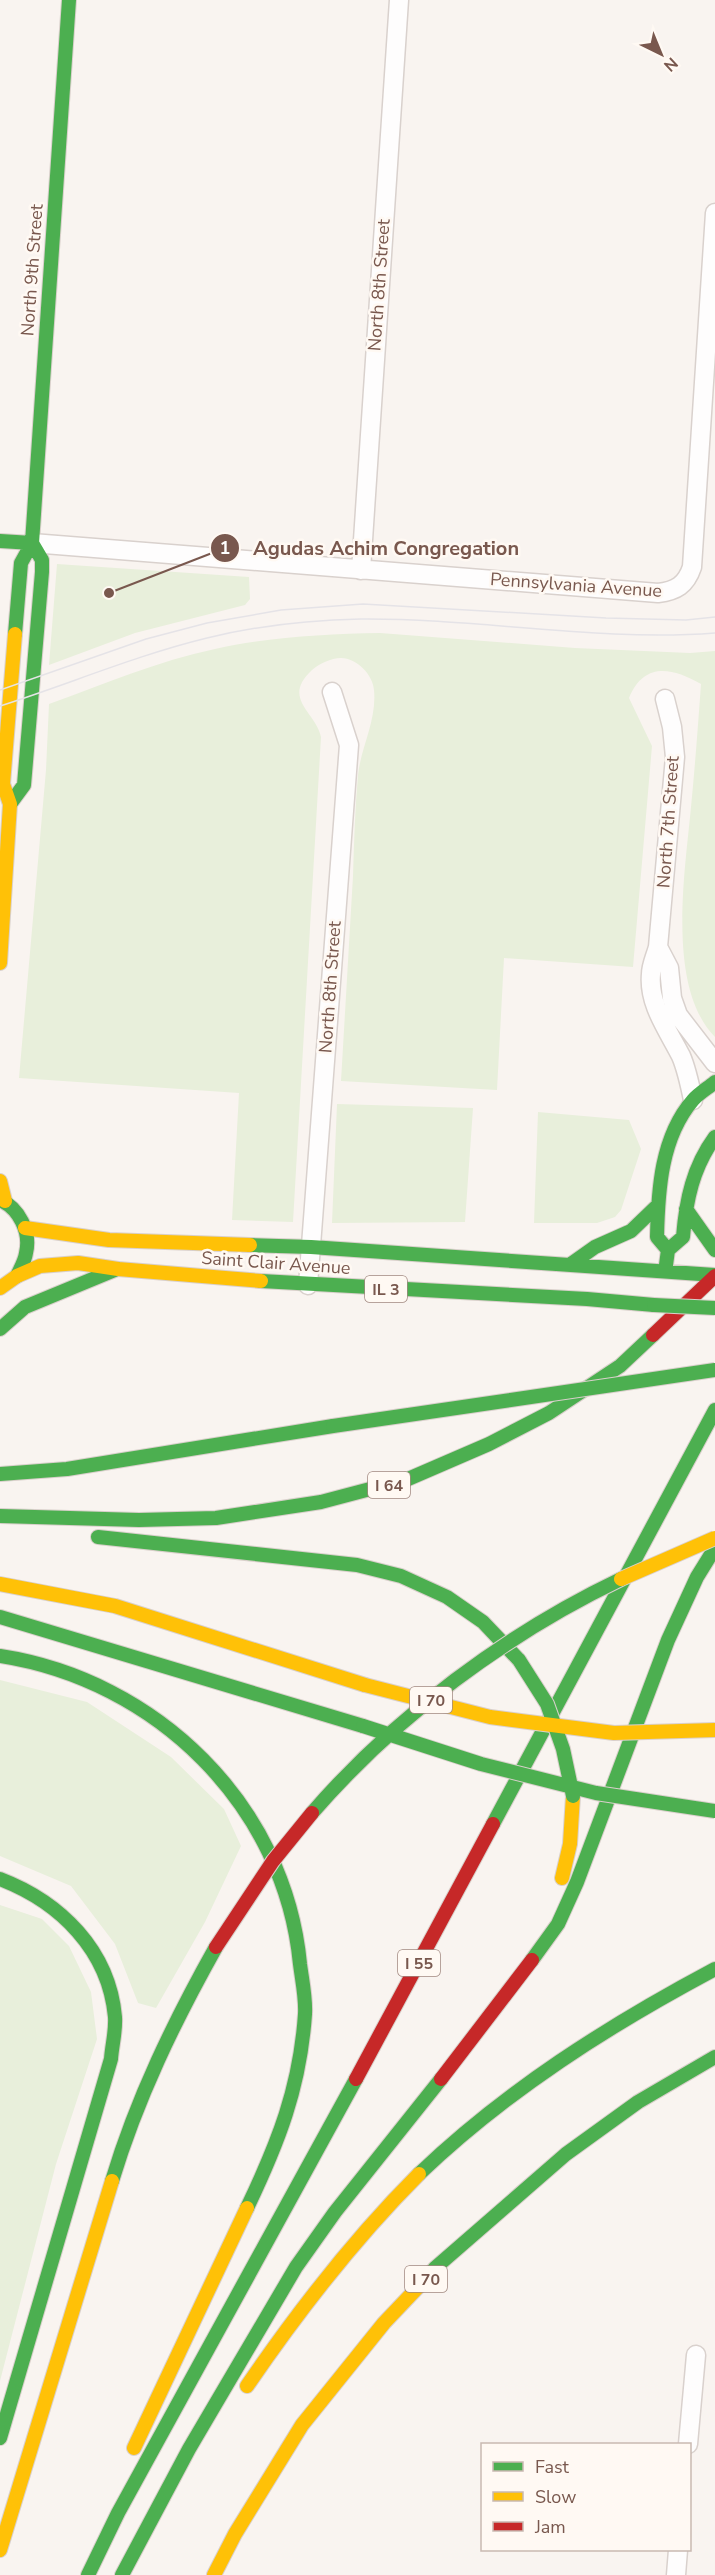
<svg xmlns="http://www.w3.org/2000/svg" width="715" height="2575" viewBox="0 0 715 2575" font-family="'Nunito Sans',sans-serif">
<rect width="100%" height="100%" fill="#f9f4f0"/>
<!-- green -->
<path fill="#e8efdb" d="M57,564L249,577L250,599L245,605L135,633L49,665Z
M380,633L575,648L690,653L715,651V1037C666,987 685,872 691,807C695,766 698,726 701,684C671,667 644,662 629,698L652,746L633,967L504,958L497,1090L341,1081C345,1013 349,944 353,876C354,842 355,809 358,775C361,747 377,720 374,690C373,675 357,658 341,658C331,658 319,664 312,670C281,699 316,712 321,737L293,1222L232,1220L239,1093L19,1078L46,770L49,704C104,684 158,661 215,649C269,637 325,634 380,633Z
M337,1104L473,1108L465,1222L332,1223Z
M538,1112L629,1120L641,1149L621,1210L615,1217L597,1223H534Z
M0,1680L87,1702L171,1757L224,1809L241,1846L205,1922L156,2008L138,2003L115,1944L71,1886L0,1856Z
M0,1905L42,1919L69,1946L91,1992L97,2039L56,2164L0,2381Z"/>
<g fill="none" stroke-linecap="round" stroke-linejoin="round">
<!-- street casing -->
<g stroke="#d9d1cd" stroke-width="21">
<path id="street" d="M32,543L658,593C676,591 686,585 692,567L715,213
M361,570L399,0
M665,699L672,727L675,757L658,947C656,955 651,965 651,974C648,1004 668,1030 681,1056C687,1070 690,1085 693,1100
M658,947L669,968L672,998L678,1015L715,1063
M308,1285L349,745L332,692
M688,2444L696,2355
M676,2575L678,2550"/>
</g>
<!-- fast casing -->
<g stroke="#d9d0cb" stroke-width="16">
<path id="fast" d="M0,541L32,543
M15,634L21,563L32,543L69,0
M10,804L24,785L42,572V560L32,543
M0,1200C19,1208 31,1232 26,1253C25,1261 20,1269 17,1276
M686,1209L715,1250
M250,1245L311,1247L715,1275
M668,1250L657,1237C658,1190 661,1137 693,1100C699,1093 708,1088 715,1082
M571,1264L595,1247L631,1231L657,1206
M666,1265L668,1250L683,1237C686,1200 693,1167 715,1137
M261,1281L587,1299L654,1305
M0,1329L25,1307L117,1269
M0,1474L67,1469L333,1426
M0,1516L139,1520L216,1518L321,1502L408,1479L489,1444L549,1413L620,1366L653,1335
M98,1537L357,1565L401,1576L447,1597L483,1622L519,1660
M0,1617L363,1726
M0,1656C156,1680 285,1805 300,1964C302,1980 306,1998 305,2014C300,2088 278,2143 247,2208
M493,1824L715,1410
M0,1879C60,1902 109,1950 115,2017C116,2031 112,2045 111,2059L0,2438
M532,1960L558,1924L577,1882L668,1640L697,1577L715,1548
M419,2174C507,2090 608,2026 715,1969
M112,2181C137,2098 174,2022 216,1947
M422,2283L435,2268L566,2154L638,2102L715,2057
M88,2575L118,2513L356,2079
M122,2575L189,2449L296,2267L335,2212L441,2079"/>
</g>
<!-- slow casing -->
<g stroke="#d9d0cb" stroke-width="16">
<path id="slow" d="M0,963L10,804L3,784L15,634
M0,1181L5,1201
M25,1228L109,1240L250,1245
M0,1288L17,1276L40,1266L78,1263L118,1269L261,1281
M0,1584L115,1606L365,1685
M562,1878L570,1844L573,1796
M247,2386C299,2310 354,2239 419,2174
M134,2448L247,2208
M0,2550L112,2181
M214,2575L235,2534L302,2425L384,2323L422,2283"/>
</g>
<!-- jam casing -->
<g stroke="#d9d0cb" stroke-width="16">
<path id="jam" d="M653,1335L715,1276
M356,2079L493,1824
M441,2079L532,1960"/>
</g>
<!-- street -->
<use href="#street" stroke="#fefdfd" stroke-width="18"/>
<!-- fast -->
<use href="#fast" stroke="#4caf50" stroke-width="14"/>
<!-- slow -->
<use href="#slow" stroke="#ffc107" stroke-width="14"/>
<!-- jam -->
<use href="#jam" stroke="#c62828" stroke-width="14"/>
<!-- tram -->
<path stroke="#e5e3e7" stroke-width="1.5" d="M0,690L146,639L207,623L281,610L363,604L606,618L686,620L715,617
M0,706C69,684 137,655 207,638C256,626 311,620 361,619C479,618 597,642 715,633"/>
<!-- fast-bridge casing -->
<g stroke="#dad0cc" stroke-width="16" stroke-linecap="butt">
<path id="fast-bridge" d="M654,1305L715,1308
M333,1426L715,1370
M519,1660L547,1704L563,1749L573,1796
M363,1726L481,1764L596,1793L715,1811
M312,1813C396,1716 506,1634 621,1579"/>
</g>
<!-- slow-bridge casing -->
<g stroke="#dad0cc" stroke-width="16" stroke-linecap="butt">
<path id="slow-bridge" d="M621,1579L715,1538
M365,1685L490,1717L614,1733L715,1730"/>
</g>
<!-- jam-bridge casing -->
<g stroke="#dad0cc" stroke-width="16" stroke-linecap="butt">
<path id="jam-bridge" d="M216,1947L273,1861L312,1813"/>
</g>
<!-- fast-bridge -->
<use href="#fast-bridge" stroke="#4caf50" stroke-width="14"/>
<!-- slow-bridge -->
<use href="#slow-bridge" stroke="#ffc107" stroke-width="14"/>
<!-- jam-bridge -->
<use href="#jam-bridge" stroke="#c62828" stroke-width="14"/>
</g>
<g text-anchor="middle" stroke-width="5" stroke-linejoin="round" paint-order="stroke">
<!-- shield labels -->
<g fill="#fff9f3" stroke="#a18880" stroke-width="1.5">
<rect x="365" y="1276" width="42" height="26" rx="4.5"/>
<rect x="368" y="1472" width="42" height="26" rx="4.5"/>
<rect x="410" y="1687" width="42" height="26" rx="4.5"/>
<rect x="398" y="1950" width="42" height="26" rx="4.5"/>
<rect x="405" y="2266" width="42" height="26" rx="4.5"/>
</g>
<g font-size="16" font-weight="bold" fill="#79584e">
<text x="386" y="1295">IL 3</text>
<text x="389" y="1491">I 64</text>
<text x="431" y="1706">I 70</text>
<text x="419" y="1969">I 55</text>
<text x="426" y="2285">I 70</text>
</g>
<!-- street labels -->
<g font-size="18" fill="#79584e" stroke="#fff9f3">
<text transform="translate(32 270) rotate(-86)" y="6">North 9th Street</text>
<text transform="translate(379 285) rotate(-86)" y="6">North 8th Street</text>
<text transform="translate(576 585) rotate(4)" y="6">Pennsylvania Avenue</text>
<text transform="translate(668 822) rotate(-86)" y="6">North 7th Street</text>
<text transform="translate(330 987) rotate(-86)" y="6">North 8th Street</text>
<text transform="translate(276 1263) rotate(4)" y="6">Saint Clair Avenue</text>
</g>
</g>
<!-- callouts -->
<path fill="none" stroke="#79584e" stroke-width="2" d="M109 593L225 548"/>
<g fill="#79584e" stroke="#fff9f3" stroke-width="2">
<circle cx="109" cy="593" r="6"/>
<circle cx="225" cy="548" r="15"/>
</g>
<g font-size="18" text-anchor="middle" font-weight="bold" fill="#fff">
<text x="225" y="554">1</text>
</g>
<g font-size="20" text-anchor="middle" font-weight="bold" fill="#79584e" stroke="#fff9f3" stroke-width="5" stroke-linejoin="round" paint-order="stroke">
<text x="386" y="555">Agudas Achim Congregation</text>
</g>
<!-- legend -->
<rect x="481" y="2443" width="210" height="108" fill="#fff9f3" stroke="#c9b9b1" stroke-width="1.5"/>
<rect x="493" y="2462" width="30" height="9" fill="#4caf50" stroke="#c9b9b1" stroke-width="1.5"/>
<text x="535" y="2473" font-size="18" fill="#79584e">Fast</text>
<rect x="493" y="2492" width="30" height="9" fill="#ffc107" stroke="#c9b9b1" stroke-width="1.5"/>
<text x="535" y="2503" font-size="18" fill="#79584e">Slow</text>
<rect x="493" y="2522" width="30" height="9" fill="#c62828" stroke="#c9b9b1" stroke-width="1.5"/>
<text x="535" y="2533" font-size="18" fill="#79584e">Jam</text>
<!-- north arrow -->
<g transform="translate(661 54) rotate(137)" stroke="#fff9f3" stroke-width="4.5" paint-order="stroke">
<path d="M0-4.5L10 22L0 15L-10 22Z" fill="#79584e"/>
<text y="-9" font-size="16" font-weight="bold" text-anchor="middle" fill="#79584e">N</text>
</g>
</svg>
